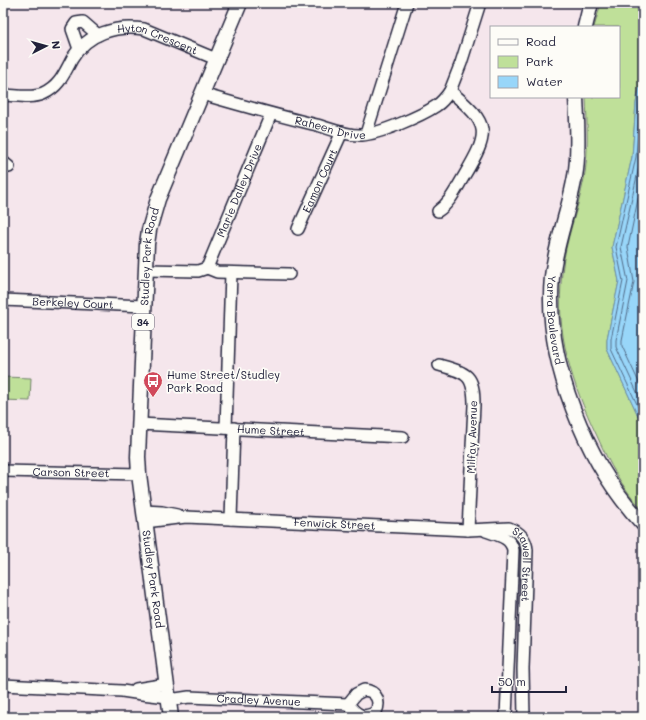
<svg xmlns="http://www.w3.org/2000/svg" width="646" height="720" viewBox="0 0 646 720" font-family="Mali,sans-serif">
<rect width="100%" height="100%" fill="#f5e6ec"/>
<filter id="ink" filterUnits="userSpaceOnUse"><feTurbulence type="fractalNoise" baseFrequency=".025" numOctaves="2"/><feDisplacementMap in="SourceGraphic" scale="8" xChannelSelector="R" yChannelSelector="G"/><feConvolveMatrix kernelMatrix="1 2 1 2 8 2 1 2 1" color-interpolation-filters="sRGB"/></filter>
<g filter="url(#ink)">
<!-- green -->
<path fill="#bfe099" stroke="#70816a" d="M601,3H643V70L636,103L632,157L612,247L619,281L607,339V349L643,426V510C622,488 609,463 597,436C571,381 555,334 562,273C565,241 578,210 584,179C589,152 587,124 586,97H619V27H594Z
M3,377L31,378L30,401L3,400Z"/>
<!-- water -->
<path fill="#98d6f9" stroke="#698ead" d="M643,70V426L607,349V339L619,281L612,247L632,157L636,103Z"/>
<g fill="none" stroke-linecap="round" stroke-linejoin="round">
<!-- shore -->
<path stroke="#516a87" stroke-width="1" d="M643,90L640,104L636,157L616,247L623,281L611,339V349L643,417
M643,131L641,158L621,247L628,281L616,340V347L643,405
M643,175L628,247L634,282L622,340V346L643,391"/>
<!-- minor casing -->
<g stroke="#22223b" stroke-width="14">
<g id="minor">
<path d="M79,49L72,29L76,23L83,22L98,35"/>
<path d="M450,91L461,63L480,3"/>
<path id="s1" d="M202,94C240,105 278,116 317,125C331,129 347,136 362,135C379,134 421,116 436,106C442,102 446,97 450,91C491,125 490,132 464,176C456,189 450,203 438,211"/>
<path id="s2" d="M3,95C15,95 31,99 43,94C59,87 64,74 72,59C87,33 116,25 144,29L216,59"/>
<path d="M366,134L407,3"/>
<path d="M3,162L9,167"/>
<path id="s3" d="M298,229L342,132"/>
<path id="s4" d="M207,268L271,114"/>
<path d="M146,270L198,271L207,268L217,272L289,274"/>
<path id="s5" d="M3,300L144,306"/>
<path d="M439,365C467,373 474,374 474,405L468,530"/>
<path id="s6" d="M139,424L403,437"/>
<path d="M226,428L231,273"/>
<path id="s7" d="M3,471L139,474"/>
<path d="M144,511L162,512L177,515"/>
<path d="M231,519L234,428"/>
<path id="s8" d="M145,522L186,517L468,530L509,528C520,532 526,539 527,550L523,669L524,717"/>
<path d="M486,531C497,535 511,537 513,550L506,717"/>
<path d="M3,685L122,691L142,694L168,697"/>
<path d="M136,689L167,684"/>
<path d="M364,690C376,691 381,701 376,712C363,720 356,714 348,704L356,694Z"/>
<path id="s9" d="M169,700L189,697L348,704"/>
</g>
</g>
<!-- major casing -->
<g stroke="#22223b" stroke-width="17">
<g id="major">
<path d="M585,27L591,3"/>
<path id="s10" d="M576,97C577,121 579,146 576,170C571,206 556,240 552,277C544,360 586,463 643,524"/>
<path id="s11" d="M171,717L139,474L138,457L147,244L149,230L158,199L240,3"/>
</g>
</g>
<!-- minor -->
<use href="#minor" stroke="#fdfcf7" stroke-width="11"/>
<!-- major -->
<use href="#major" stroke="#fdfcf7" stroke-width="14"/>
</g>
</g>
<!-- icons -->
<defs>
<g id="bus-pin" transform="scale(1)"><path d="M0 17L-7.5 6A9.5 9.5 0 1 1 7.5 6Z" fill="#d1495b" stroke="#fdfcf7"/><path d="M-5-6H5V4H4V6H2V4H-2V6H-4V4H-5ZM-3.5-4V0h7V-4ZM-3.5 1.2v1.5H-2V1.2ZM2 1.2v1.5H3.5V1.2Z" fill="#fff"/></g>
</defs>
<g fill-rule="evenodd">
<use href="#bus-pin" x="153" y="381"/>
</g>
<g text-anchor="middle" stroke-width="3.5" stroke-linejoin="round" paint-order="stroke">
<!-- shield labels -->
<rect fill="#fdfcf7" stroke="#646373" stroke-width="1" x="132" y="314" width="22" height="16" rx="3"/>
<g font-size="10" font-weight="bold" fill="#22223b">
<text x="143" y="326">34</text>
</g>
<!-- street labels -->
<g font-size="11" fill="#22223b" stroke="#fdfcf7">
<text dy="4" stroke="none"><textPath href="#s2" startOffset="185">Hyton Crescent</textPath></text>
<text dy="4" stroke="none"><textPath href="#s1" startOffset="133">Raheen Drive</textPath></text>
<text dy="4" stroke="none"><textPath href="#s3" startOffset="53">Eamon Court</textPath></text>
<text dy="4" stroke="none"><textPath href="#s4" startOffset="84">Marie Dalley Drive</textPath></text>
<text dy="4" stroke="none"><textPath href="#s11" startOffset="463">Studley Park Road</textPath></text>
<text dy="4" stroke="none"><textPath href="#s5" startOffset="70">Berkeley Court</textPath></text>
<text dy="4" stroke="none"><textPath href="#s10" startOffset="226">Yarra Boulevard</textPath></text>
<text dy="4" stroke="none"><textPath href="#s6" startOffset="132">Hume Street</textPath></text>
<text transform="translate(472 437) rotate(-88)" y="4">Milfay Avenue</text>
<text dy="4" stroke="none"><textPath href="#s7" startOffset="68">Carson Street</textPath></text>
<text dy="4" stroke="none"><textPath href="#s8" startOffset="190">Fenwick Street</textPath></text>
<text dy="4" stroke="none"><textPath href="#s8" startOffset="408">Stawell Street</textPath></text>
<text transform="translate(153 579) rotate(82)" y="4">Studley Park Road</text>
<text dy="4" stroke="none"><textPath href="#s9" startOffset="90">Cradley Avenue</textPath></text>
</g>
<!-- poi labels -->
<g font-size="11" fill="#22223b" stroke="#fdfcf7" text-anchor="start">
<text x="167" y="379">Hume Street/Studley<tspan x="167" dy="13">Park Road</tspan></text>
</g>
</g>
<!-- margin -->
<rect width="646" height="720" fill="none" stroke="#fdfcf7" stroke-width="16"/>
<rect x="8" y="8" width="630" height="704" fill="none" stroke="#22223b" stroke-width="1.5" filter="url(#ink)"/>
<!-- legend -->
<rect x="490" y="26" width="130" height="72" fill="#fdfcf7" stroke="#a5a5ac"/>
<rect x="498" y="39" width="20" height="6" fill="#fdfcf7" stroke="#a5a5ac"/>
<text x="526" y="46" font-size="12" fill="#22223b">Road</text>
<rect x="498" y="56" width="20" height="12" fill="#bfe099" stroke="#a5a5ac"/>
<text x="526" y="66" font-size="12" fill="#22223b">Park</text>
<rect x="498" y="76" width="20" height="12" fill="#98d6f9" stroke="#a5a5ac"/>
<text x="526" y="86" font-size="12" fill="#22223b">Water</text>
<!-- north arrow -->
<g transform="translate(46 46) rotate(84)" stroke="#fdfcf7" stroke-width="3" paint-order="stroke">
<path d="M0-3L7 15L0 10L-7 15Z" fill="#22223b"/>
<text y="-6" font-size="11" font-weight="bold" text-anchor="middle" fill="#22223b">N</text>
</g>
<!-- scale -->
<path d="M492 686v6h74v-6" fill="none" stroke="#22223b" stroke-width="2"/>
<text x="498" y="686" font-size="12" fill="#22223b" stroke="#fdfcf7" stroke-width="3" paint-order="stroke">50 m</text>
</svg>
